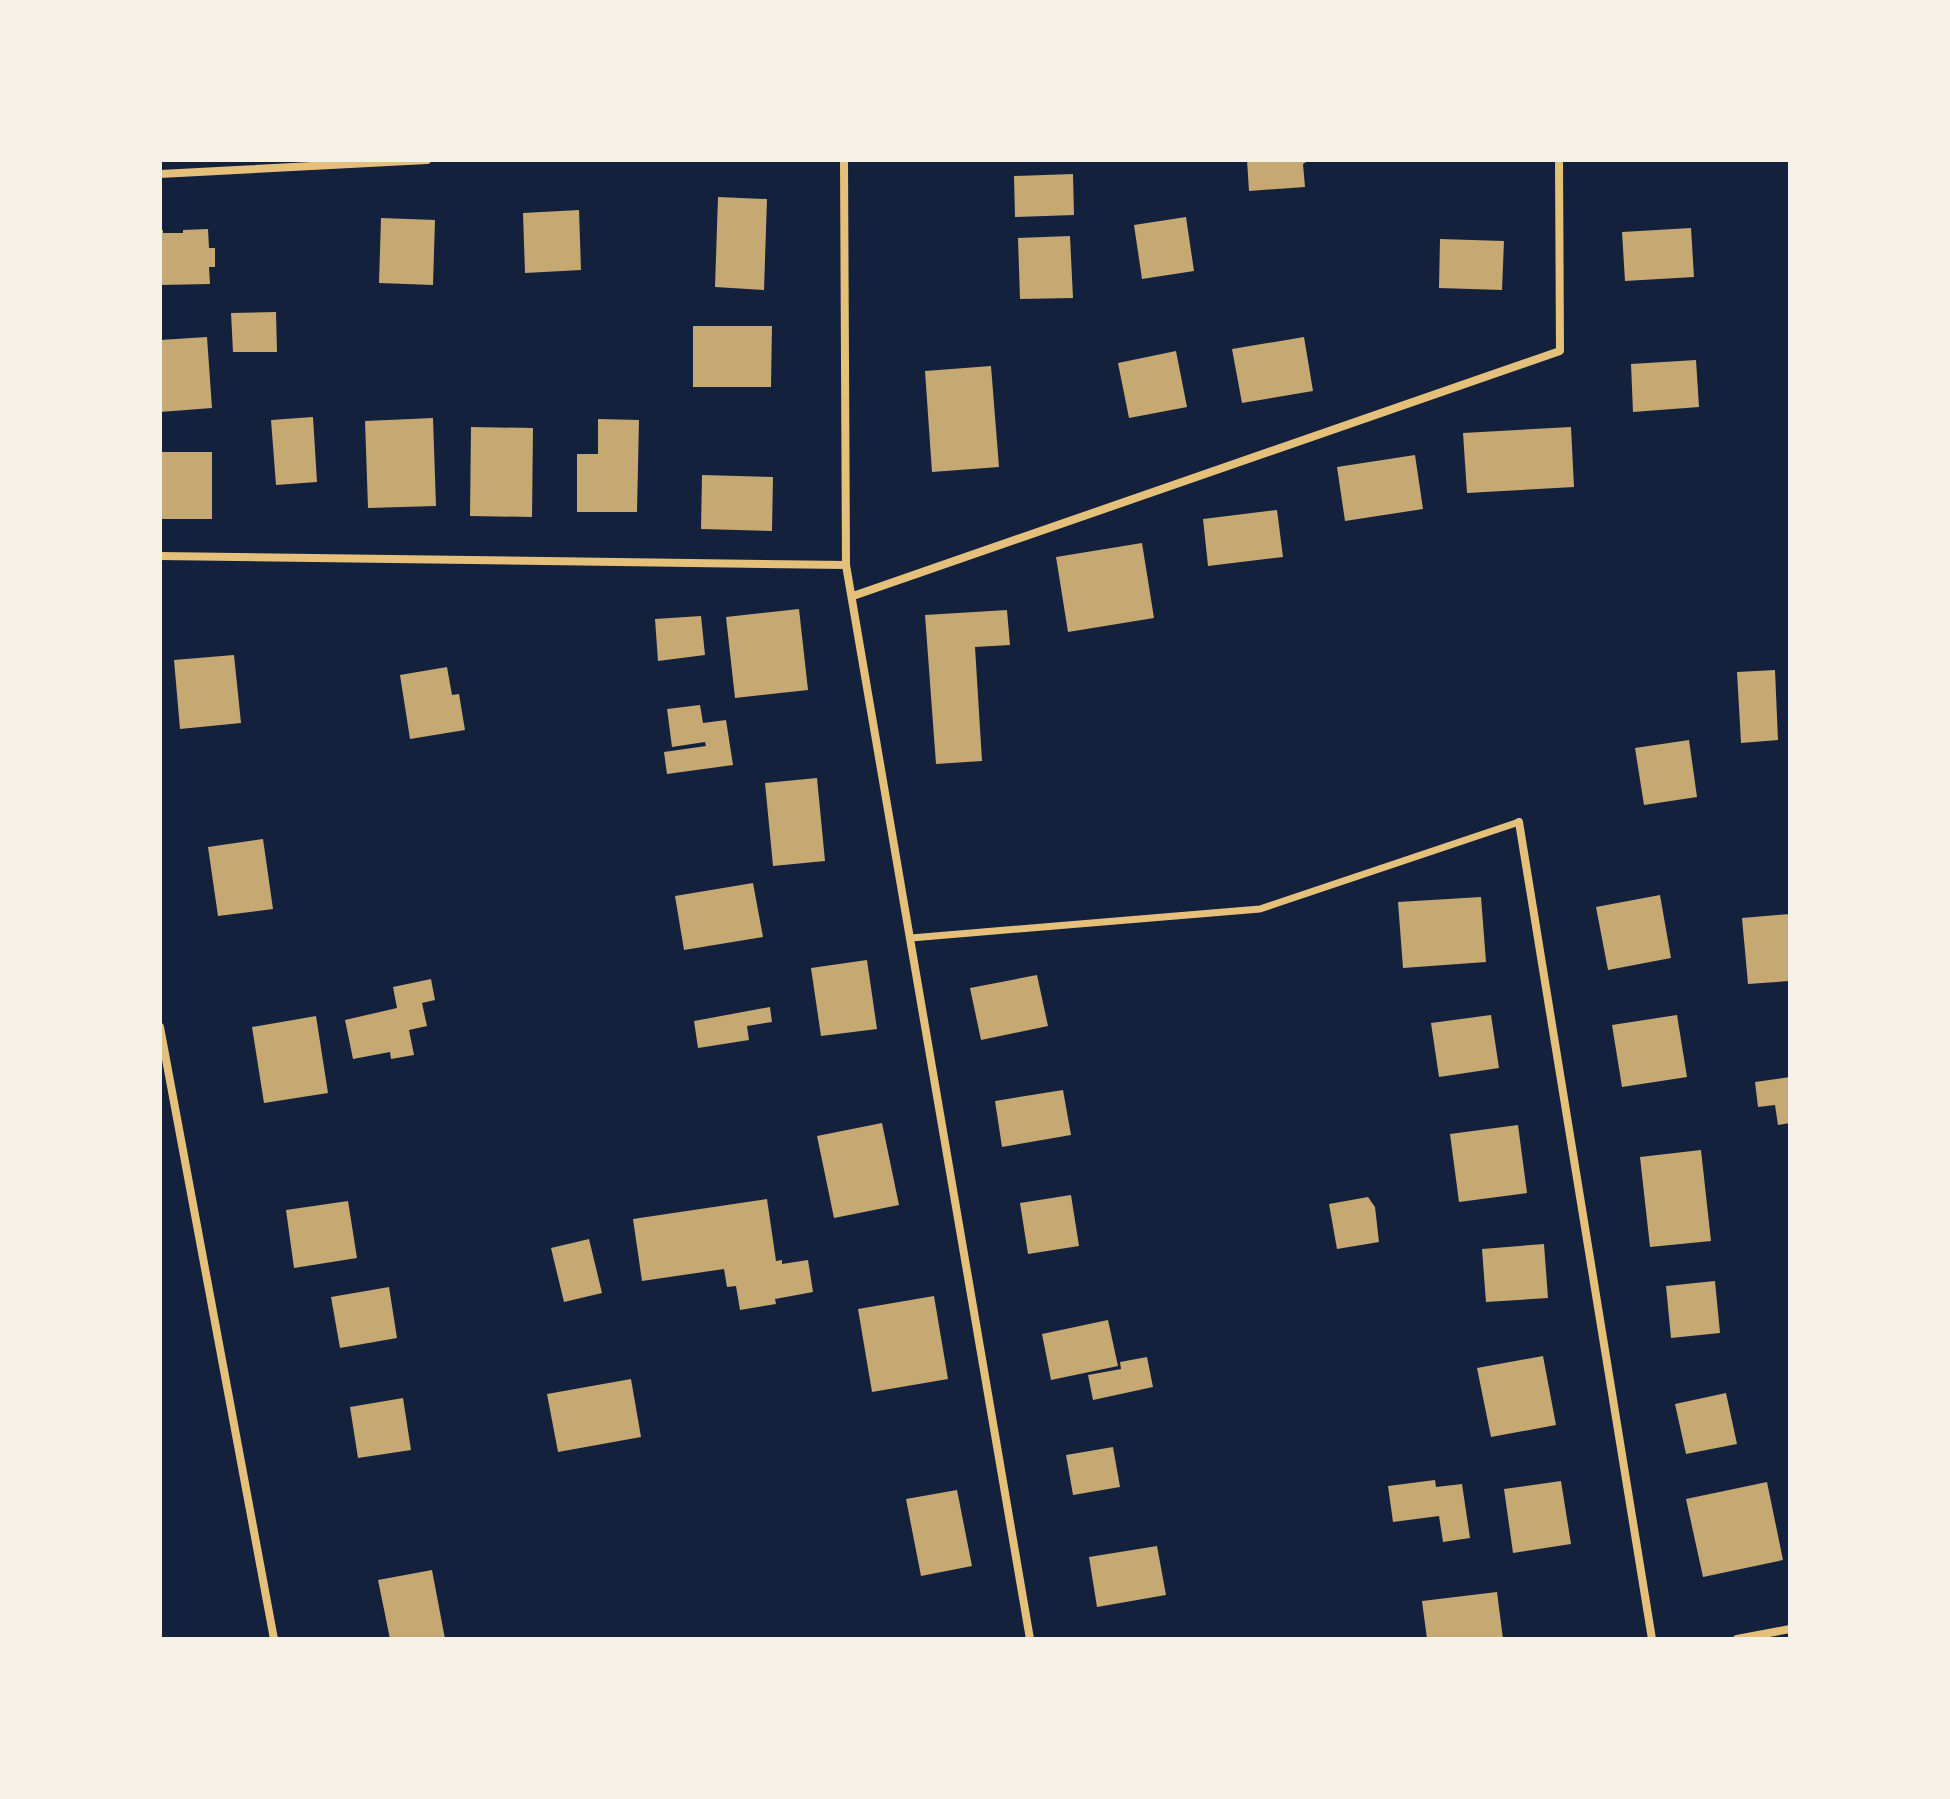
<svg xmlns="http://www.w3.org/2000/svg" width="1950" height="1799" viewBox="0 0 1950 1799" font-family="Mulish,sans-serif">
<rect width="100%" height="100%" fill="#14213d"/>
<!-- building -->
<path fill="#c6a872" d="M1247,160H1309L1303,164L1305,187L1249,191Z
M1073,174L1074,215L1015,217L1014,176Z
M718,197L767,199L764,290L715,287Z
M579,210L581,270L525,273L523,213Z
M1186,217L1194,271L1142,279L1134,225Z
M381,218L435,220L433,285L379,283Z
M1691,228L1694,277L1625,281L1622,232Z
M208,229L209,248H215V267H209L210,284L160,285V230H163V233H183V230Z
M1070,236L1073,298L1020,299L1018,238Z
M1440,239L1504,241L1502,290L1439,288Z
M276,312L277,352H233L231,313Z
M693,326H772L771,387H693Z
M207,337L212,408L160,412V340Z
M1304,337L1313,391L1242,403L1232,349Z
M1176,351L1187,407L1129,418L1118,363Z
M1696,360L1699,407L1633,412L1631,364Z
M991,366L999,467L932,472L925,371Z
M313,417L317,482L276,485L271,420Z
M433,418L436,506L368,508L365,421Z
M598,419L639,420L637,512H577V454H598Z
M471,427L533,428L532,517L470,516Z
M1571,427L1574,487L1467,493L1463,433Z
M160,452H212V519H160Z
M1415,455L1423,509L1345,521L1337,467Z
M702,475L773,477L772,531L701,529Z
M1277,510L1283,557L1208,566L1203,519Z
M1142,543L1154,618L1068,632L1056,557Z
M799,609L808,690L735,698L726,617Z
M1007,610L1010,645L975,647L982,761L936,764L925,615Z
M701,616L705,655L658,661L655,619Z
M234,655L241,723L180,729L174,660Z
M447,667L452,695L459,694L465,730L410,739L400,675Z
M1775,670L1778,740L1741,743L1737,672Z
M700,705L703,723L726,720L733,765L667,774L664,752L706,746L705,742L672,747L667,709Z
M1689,740L1697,797L1644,805L1635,748Z
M817,778L825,861L773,866L765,783Z
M263,839L273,909L218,916L208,847Z
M753,883L763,937L684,950L675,896Z
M1660,895L1671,958L1608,970L1596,907Z
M1481,897L1486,962L1403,968L1398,902Z
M1790,914V981L1748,984L1742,918Z
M867,960L877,1029L821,1036L811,968Z
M1037,975L1048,1026L981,1040L970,988Z
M431,979L435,1000L422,1003L427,1026L409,1030L414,1055L391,1059L390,1052L353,1059L345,1020L397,1008L393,987Z
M770,1007L772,1022L747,1026L749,1040L698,1048L694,1021Z
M1491,1015L1499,1068L1439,1077L1431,1023Z
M1677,1015L1687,1077L1622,1087L1612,1025Z
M316,1016L328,1093L264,1103L252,1027Z
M1790,1077V1123L1778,1125L1775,1105L1758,1107L1755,1082Z
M1063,1090L1071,1135L1002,1147L995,1101Z
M882,1123L899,1205L834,1218L817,1136Z
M1518,1125L1527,1193L1459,1202L1450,1134Z
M1701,1150L1711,1241L1650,1247L1640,1157Z
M1071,1195L1079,1246L1028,1254L1020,1203Z
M1368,1197L1375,1207L1379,1242L1337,1249L1329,1204Z
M767,1199L776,1261L782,1260V1264L808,1260L813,1292L775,1299L776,1304L740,1310L736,1286L727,1287L724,1269L642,1281L633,1219Z
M348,1201L357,1258L294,1268L286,1210Z
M589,1239L602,1293L564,1302L551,1248Z
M1544,1244L1548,1298L1486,1302L1482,1249Z
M1715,1281L1720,1333L1671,1338L1666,1286Z
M389,1287L397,1338L340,1348L331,1297Z
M934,1296L948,1379L872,1392L858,1309Z
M1108,1320L1118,1366L1051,1380L1042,1334Z
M1543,1356L1556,1425L1491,1437L1477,1368Z
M1147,1357L1153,1387L1093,1400L1088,1375L1121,1369L1120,1362Z
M631,1379L641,1437L558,1452L547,1394Z
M1726,1393L1737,1444L1686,1454L1675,1404Z
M403,1398L411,1450L358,1458L350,1407Z
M1113,1447L1120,1487L1073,1495L1066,1455Z
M1435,1480L1436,1487L1462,1484L1470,1538L1443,1542L1439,1516L1393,1522L1388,1486Z
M1561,1481L1571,1544L1513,1553L1504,1489Z
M1767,1482L1783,1560L1703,1577L1686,1499Z
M957,1490L972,1566L921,1576L906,1499Z
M1157,1546L1166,1595L1097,1607L1089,1557Z
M432,1570L445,1639H390L378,1580Z
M1497,1592L1503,1639H1427L1422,1601Z"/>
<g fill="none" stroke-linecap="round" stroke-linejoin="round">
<!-- pedestrian -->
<path stroke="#e5c07b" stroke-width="7" d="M911,938L1260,909L1519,822"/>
<!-- minor -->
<path stroke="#e5c07b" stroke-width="8" d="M844,160L846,565L1030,1639
M160,174L427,160
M160,556L846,565
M853,596L1560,351L1559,160
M1519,822L1652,1639
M160,1027L274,1639
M1737,1639L1790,1629"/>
</g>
<!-- border -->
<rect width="1950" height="1799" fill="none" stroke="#f6f1e7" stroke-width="324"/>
</svg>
